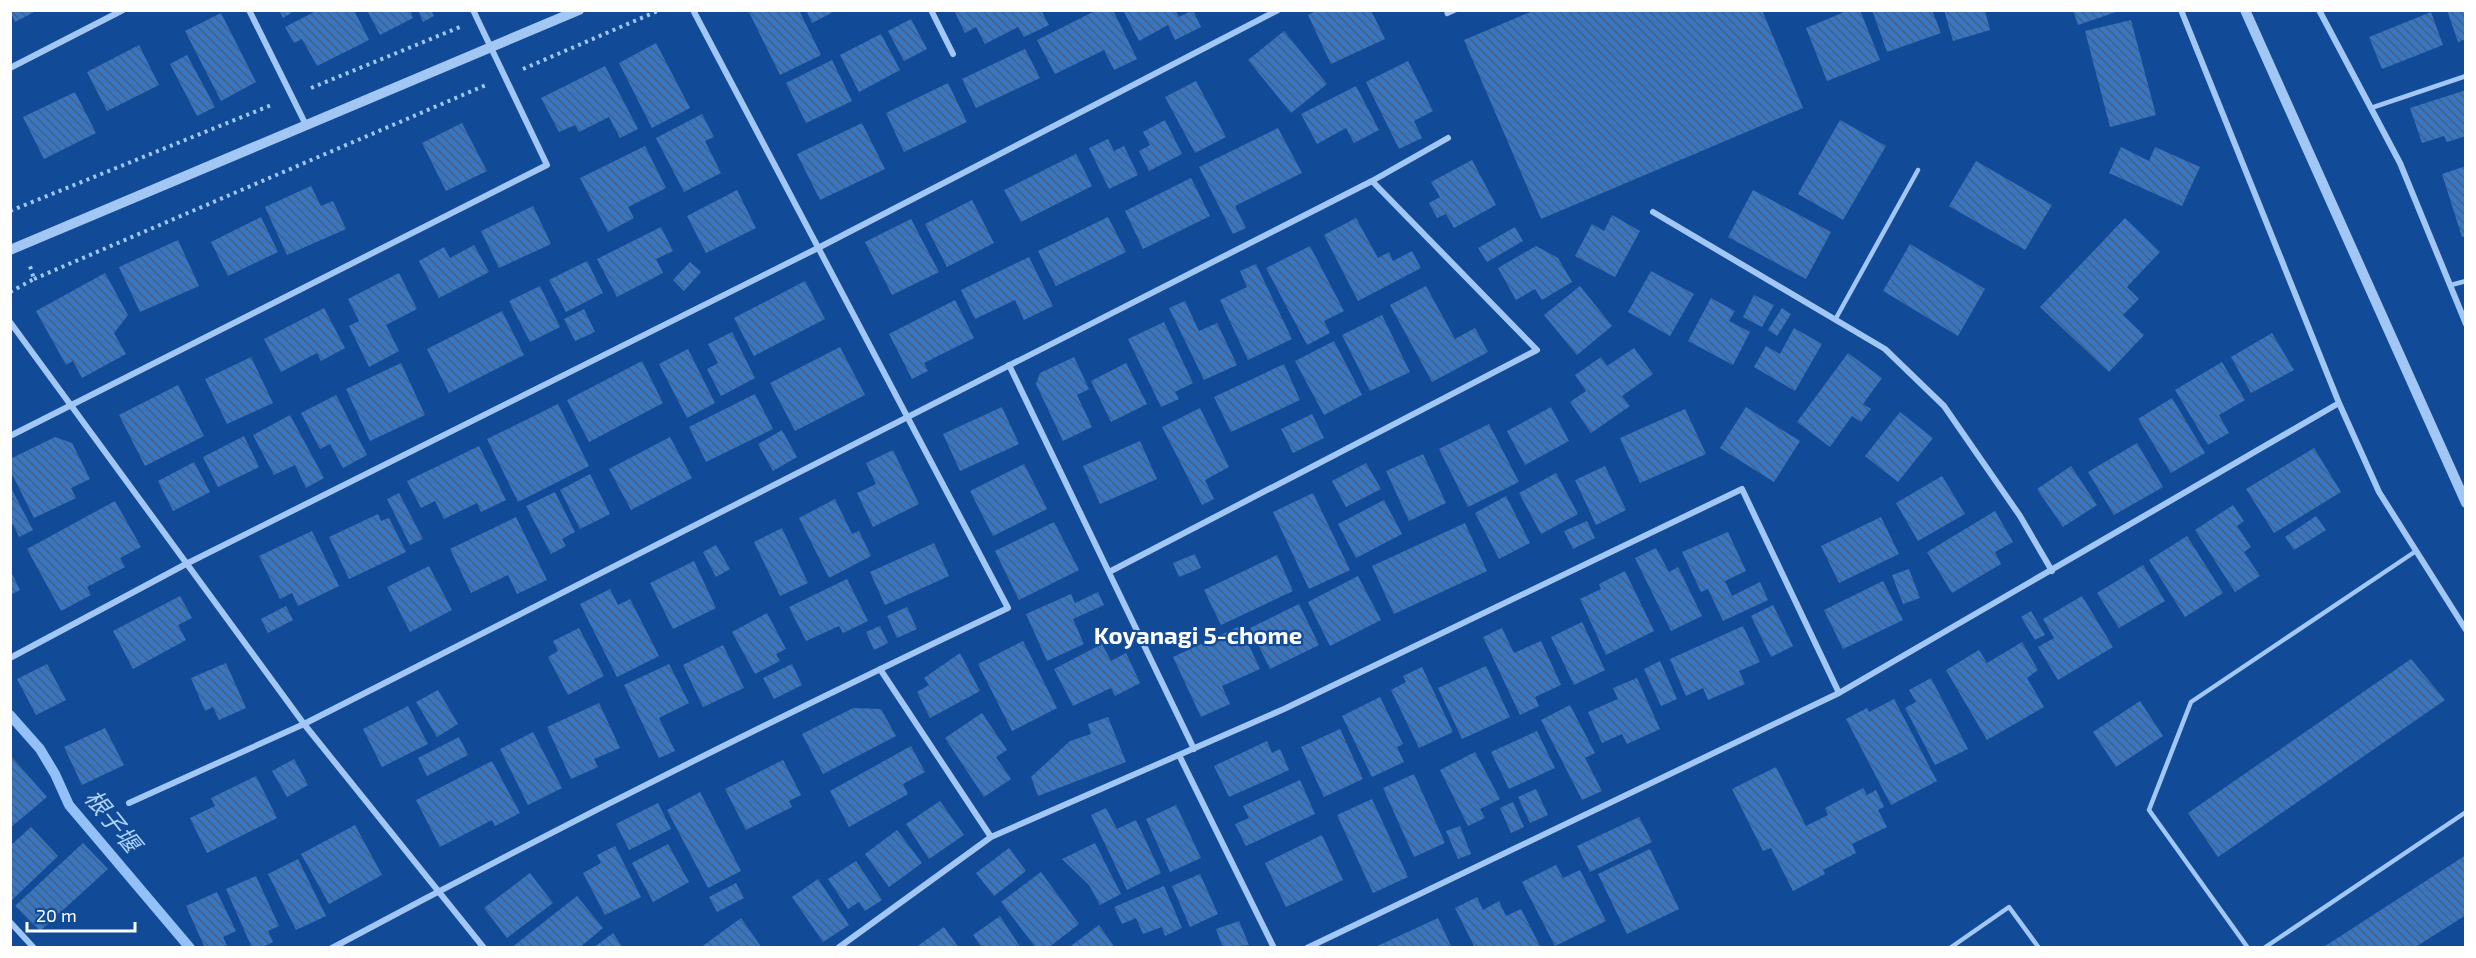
<svg xmlns="http://www.w3.org/2000/svg" width="2476" height="958" viewBox="0 0 2476 958" font-family="'Exo 2','Noto Sans JP',sans-serif">
<defs>
<pattern id="building-back-hatch" width="6" height="6" patternUnits="userSpaceOnUse" patternTransform="scale(1.5)"><rect width="6" height="6" fill="#3a75bf"/><path d="M-1 5l2 2M0 0l6 6M5-1l2 2" fill="none" stroke="#436086"/></pattern>
</defs>
<rect width="100%" height="100%" fill="#114b97"/>
<g fill="none" stroke-linecap="round" stroke-linejoin="round">
<!-- stream -->
<path stroke="#93c1f7" stroke-width="10" d="M10,715L40,749L55,774L69,805L190,948"/>
</g>
<!-- building -->
<path fill="url(#building-back-hatch)" d="M10,10H38L15,22Z
M279,10H296L283,18Z
M318,10H354L369,40L317,66L302,39L294,43L285,27Z
M367,10H410L413,18L380,35Z
M418,10H431L434,16L423,22Z
M748,10H799L821,55L780,75Z
M806,10H837L812,23Z
M954,10H1041L1049,25L1024,37L1018,27L985,44L976,27L965,33Z
M1097,10H1113L1137,59L1114,70L1104,50L1055,74L1037,40Z
M1123,10H1175L1179,17L1193,10L1201,27L1175,40L1168,25L1139,41Z
M1318,10H1371L1385,39L1331,64L1308,15Z
M1535,10H1762L1803,108L1541,219L1464,40Z
M1849,10H1860L1880,60L1827,81L1806,28Z
M1872,10H1932L1941,33L1887,52Z
M1944,10H1985L1990,30L1953,41Z
M2073,10H2119V11L2078,25Z
M2447,10H2466V39L2458,42Z
M2431,12L2443,45L2382,69L2369,37Z
M221,13L256,82L221,101L185,31Z
M911,19L927,49L904,61L888,31Z
M2131,20L2156,115L2110,127L2085,31Z
M1284,31L1327,84L1291,113L1248,60Z
M881,34L900,70L859,92L840,55Z
M656,43L690,108L652,128L619,63Z
M139,45L159,85L107,111L87,72Z
M1025,49L1040,78L976,108L962,79Z
M187,55L215,107L197,116L170,64Z
M832,60L852,101L806,123L786,83Z
M1408,61L1433,111L1414,121L1422,138L1399,149L1366,82Z
M605,66L638,129L620,138L609,117L579,132L575,125L559,132L541,98Z
M1196,81L1226,137L1195,153L1165,97Z
M948,83L967,122L904,152L886,113Z
M1356,86L1379,130L1354,143L1346,128L1317,144L1301,114Z
M2466,90V136L2447,142L2444,136L2422,143L2410,108Z
M75,92L96,133L44,159L23,117Z
M702,114L714,137L705,141L721,173L684,192L656,138Z
M1165,120L1182,154L1149,171L1139,151L1150,145L1143,132Z
M1840,120L1886,146L1843,220L1798,194Z
M462,123L487,171L446,191L422,143Z
M862,123L885,169L820,200L797,154Z
M1278,128L1302,173L1235,206L1246,228L1233,234L1199,167Z
M1108,139L1114,151L1124,146L1138,175L1109,189L1089,148Z
M645,146L666,188L628,207L634,218L608,232L580,178Z
M2121,147L2149,161L2155,147L2200,167L2182,206L2109,173Z
M1076,154L1092,186L1021,222L1004,190Z
M1472,160L1496,205L1454,228L1446,214L1437,218L1429,203L1440,197L1431,182Z
M1976,161L2052,205L2025,250L1949,206Z
M2466,166V236L2462,237L2442,174Z
M1191,178L1210,216L1143,249L1125,211Z
M311,186L321,206L333,201L346,229L287,255L265,207Z
M737,190L756,228L706,253L687,216Z
M1753,190L1831,232L1806,279L1728,237Z
M972,200L994,243L947,267L925,224Z
M533,206L551,244L499,268L481,231Z
M1612,215L1640,231L1615,277L1575,256L1592,224L1604,231Z
M261,217L278,252L228,276L211,242Z
M1108,217L1126,252L1056,286L1038,251Z
M1356,218L1378,258L1389,252L1393,261L1412,251L1421,268L1358,301L1324,235Z
M2125,218L2160,252L2127,287L2139,299L2123,315L2144,335L2109,372L2040,307Z
M911,219L939,272L892,295L865,242Z
M661,227L673,251L656,259L663,273L617,297L597,259Z
M1515,227L1523,241L1487,262L1478,248Z
M178,240L199,286L140,312L119,267Z
M1910,244L1985,289L1958,336L1883,291Z
M474,245L489,272L439,298L419,261L444,247L450,258Z
M1310,246L1344,311L1324,321L1330,333L1307,345L1266,268Z
M1536,246L1558,258L1572,282L1542,300L1535,289L1516,300L1498,268Z
M1029,257L1053,306L1024,320L1015,300L975,319L961,290Z
M587,261L603,293L566,312L549,280Z
M690,262L701,272L684,291L673,280Z
M1256,264L1292,339L1248,360L1220,300L1247,287L1240,271Z
M1651,271L1694,294L1670,336L1628,312Z
M105,273L128,315L114,333L126,354L82,378L73,361L66,365L36,311Z
M399,273L417,309L386,325L399,351L369,367L349,326L359,321L348,299Z
M805,281L825,319L754,356L734,318Z
M540,286L560,327L530,342L509,301Z
M1426,286L1455,339L1475,328L1488,352L1432,382L1390,305Z
M1580,286L1612,326L1577,355L1544,315Z
M1754,295L1774,305L1762,327L1743,317Z
M1711,298L1735,311L1729,321L1750,332L1733,365L1688,341Z
M955,300L974,338L924,363L928,371L912,379L889,334Z
M1185,301L1199,331L1217,323L1237,365L1204,380L1169,308Z
M324,308L345,348L321,361L317,353L281,372L264,339Z
M1782,308L1791,314L1777,336L1768,330Z
M584,309L595,332L575,341L564,319Z
M502,311L524,355L449,393L427,349Z
M1382,315L1410,372L1370,391L1342,335Z
M1164,322L1193,383L1175,392L1179,399L1161,407L1128,339Z
M1794,328L1822,344L1795,391L1754,367L1766,346L1780,354Z
M732,332L755,378L721,396L707,369L718,363L708,344Z
M2272,333L2294,370L2251,393L2231,357Z
M1334,341L1362,395L1324,415L1295,361Z
M840,347L865,395L795,431L770,383Z
M1634,348L1653,374L1622,396L1630,406L1591,433L1570,402L1586,391L1575,375L1601,357L1607,366Z
M688,349L715,403L687,418L659,364Z
M1848,353L1882,378L1863,404L1871,409L1861,422L1852,416L1830,447L1797,422Z
M251,357L273,403L227,424L205,379Z
M1074,357L1089,389L1077,395L1092,427L1063,441L1036,384L1040,373Z
M642,361L663,403L589,442L567,400Z
M2222,362L2245,400L2219,415L2229,433L2208,445L2175,390Z
M401,363L425,415L370,441L346,389Z
M1126,363L1147,404L1111,422L1091,381Z
M1284,364L1300,400L1231,432L1214,397Z
M178,385L204,436L145,466L119,415Z
M755,394L773,429L706,462L689,427Z
M336,395L367,455L343,468L330,444L320,449L301,413Z
M2172,398L2205,453L2171,473L2138,419Z
M558,404L589,466L518,502L487,439Z
M1002,407L1019,444L960,471L943,434Z
M1551,407L1569,441L1525,465L1507,431Z
M1746,407L1800,441L1774,482L1720,448Z
M1200,408L1229,467L1205,480L1214,499L1202,505L1162,427Z
M1685,409L1706,454L1640,483L1620,438Z
M1900,412L1933,438L1898,482L1865,456Z
M1312,414L1324,438L1293,453L1281,429Z
M290,415L324,478L306,488L295,465L274,475L253,435Z
M1489,424L1519,482L1468,507L1439,449Z
M782,430L797,457L773,471L758,444Z
M244,436L259,467L218,487L203,457Z
M55,437L72,443L90,479L71,488L76,498L34,518L10,470V459Z
M670,437L692,478L631,510L609,469Z
M1140,441L1157,479L1100,504L1083,466Z
M2137,443L2163,487L2114,515L2088,472Z
M479,446L506,500L481,512L477,503L444,519L435,501L421,508L407,481Z
M2314,448L2341,492L2274,533L2246,489Z
M893,450L919,504L873,527L857,493L876,484L866,463Z
M1423,454L1446,503L1409,521L1386,471Z
M194,462L210,492L173,511L158,481Z
M1366,463L1381,489L1346,507L1332,481Z
M1024,464L1047,509L993,536L970,491Z
M1605,466L1626,510L1596,525L1575,480Z
M2071,466L2097,505L2063,527L2037,489Z
M1556,473L1578,514L1541,534L1519,493Z
M590,474L610,514L580,529L560,490Z
M1942,476L1965,514L1918,541L1896,503Z
M10,486L33,530L19,537L13,524L10,525Z
M555,492L575,532L562,539L566,546L551,554L526,506Z
M399,493L423,539L410,545L387,499Z
M1313,493L1350,570L1309,589L1273,512Z
M1506,496L1530,543L1499,559L1475,513Z
M835,499L852,534L859,531L871,556L829,578L799,518Z
M1384,500L1402,534L1356,558L1338,524Z
M115,501L141,547L120,558L125,567L87,587L91,595L61,611L27,549Z
M2233,505L2244,521L2237,526L2251,547L2244,552L2260,576L2235,592L2195,530Z
M1995,511L2013,542L1995,552L2001,564L1952,593L1927,552Z
M378,514L381,521L389,518L406,552L349,579L329,537Z
M2316,516L2326,530L2294,550L2285,537Z
M516,517L547,580L517,594L508,575L471,593L450,549Z
M1881,517L1899,554L1839,583L1821,546Z
M1587,521L1595,538L1573,549L1564,531Z
M1054,522L1079,570L1019,600L995,551Z
M1465,523L1487,571L1394,614L1372,566Z
M782,528L808,583L780,596L754,542Z
M312,531L339,586L298,606L292,593L280,599L259,556Z
M1728,532L1746,571L1725,581L1732,596L1760,582L1768,600L1723,621L1708,589L1701,592L1682,552Z
M2187,536L2223,593L2185,617L2149,560Z
M934,543L949,576L885,605L870,572Z
M716,545L730,569L716,577L703,552Z
M1656,548L1669,572L1678,567L1702,616L1671,631L1635,558Z
M1195,554L1201,568L1179,577L1173,563Z
M1277,555L1293,591L1221,625L1204,590Z
M694,561L716,608L673,629L650,583Z
M2143,565L2165,601L2119,628L2097,593Z
M429,566L452,610L410,632L387,587Z
M1909,569L1920,598L1903,604L1892,575Z
M10,570L20,590L10,595Z
M1625,571L1654,631L1606,655L1580,599L1601,589L1599,584Z
M1358,576L1381,620L1330,646L1308,602Z
M847,579L868,621L843,633L839,626L806,641L789,607Z
M1883,581L1903,620L1843,649L1824,610Z
M610,589L618,605L630,599L659,656L617,677L580,604Z
M1098,592L1104,605L1073,619L1084,644L1047,661L1026,614L1071,594L1075,603Z
M180,596L192,618L178,625L186,640L133,669L113,631Z
M2082,596L2113,647L2058,680L2038,647L2054,638L2043,619Z
M1299,604L1319,645L1270,669L1250,628Z
M1773,605L1793,646L1771,657L1751,616Z
M286,606L293,620L268,633L261,619Z
M907,607L917,629L897,638L887,616Z
M2031,611L2045,635L2035,640L2021,617Z
M767,613L786,649L776,654L780,661L755,674L732,632Z
M1582,622L1605,670L1574,685L1551,637Z
M880,626L888,643L874,650L866,632Z
M1240,626L1260,669L1222,686L1230,704L1201,717L1173,657Z
M1743,626L1760,662L1739,671L1745,684L1708,700L1703,688L1686,696L1670,659Z
M579,628L604,676L568,695L548,657L558,651L553,641Z
M1502,628L1514,653L1541,641L1561,685L1535,697L1539,706L1520,715L1483,637Z
M1023,641L1057,708L1012,731L978,664Z
M2022,642L2038,670L2027,678L2044,707L1987,740L1946,670L1979,650L1987,663Z
M1102,644L1111,661L1126,653L1140,683L1115,696L1111,688L1073,706L1054,669Z
M723,645L744,688L703,707L683,665Z
M960,653L980,691L930,718L917,692L929,685L924,678Z
M2411,659L2445,700L2218,857L2188,813Z
M1660,661L1677,699L1661,706L1644,669Z
M226,663L246,708L219,720L213,707L205,711L191,678Z
M47,664L66,700L36,715L17,679Z
M669,664L689,703L659,718L675,751L659,758L624,685Z
M792,664L802,685L774,699L763,678Z
M1486,666L1510,717L1462,739L1438,688Z
M1422,667L1453,732L1419,748L1391,690L1406,682L1403,676Z
M1637,678L1660,729L1627,744L1622,734L1602,743L1588,712L1618,699L1613,688Z
M1931,678L1968,749L1935,765L1905,708L1916,702L1909,690Z
M438,690L458,724L437,737L416,702Z
M1380,697L1403,744L1397,747L1404,762L1372,777L1342,716Z
M1894,699L1937,781L1891,805L1846,719L1867,708L1869,712Z
M2140,701L2163,736L2116,767L2093,732Z
M599,703L620,748L594,759L598,767L571,779L547,727Z
M1570,705L1595,753L1585,758L1602,791L1582,800L1541,720Z
M408,706L428,744L382,767L363,729Z
M853,708L881,709L896,736L823,774L802,734Z
M982,713L1007,750L996,757L1011,779L984,797L945,738Z
M1108,717L1126,762L1038,796L1031,777L1070,741L1091,734L1088,724Z
M105,728L124,765L82,785L64,747Z
M1340,729L1363,779L1324,797L1301,747Z
M1537,731L1555,768L1509,789L1491,752Z
M533,732L562,788L528,805L500,749Z
M459,737L468,755L427,776L418,758Z
M1267,741L1272,753L1280,749L1289,770L1229,797L1214,766Z
M911,746L925,772L903,784L908,794L849,827L830,791Z
M1475,752L1500,799L1480,809L1485,818L1468,826L1440,770Z
M10,755L47,797L10,828Z
M294,759L308,785L287,797L272,771Z
M783,760L801,795L789,801L792,807L746,830L725,789Z
M492,761L520,813L495,826L492,820L440,847L416,800Z
M1776,767L1806,826L1828,815L1825,808L1863,788L1867,795L1876,790L1884,807L1878,810L1887,827L1852,844L1856,853L1823,870L1825,874L1793,891L1771,848L1763,851L1732,789Z
M1414,774L1445,843L1414,857L1383,788Z
M256,776L277,818L207,853L190,818L215,806L211,798Z
M1300,780L1315,814L1246,846L1235,824L1249,818L1243,806Z
M1536,789L1548,815L1530,823L1518,797Z
M700,792L741,871L708,888L667,810Z
M1372,799L1408,877L1373,893L1337,815Z
M940,801L964,835L929,859L906,824Z
M1513,802L1524,827L1511,833L1500,808Z
M658,803L671,829L629,850L616,824Z
M1176,805L1201,858L1170,872L1146,819Z
M1106,808L1117,829L1136,820L1161,873L1127,890L1091,815Z
M1639,817L1652,842L1590,872L1577,846Z
M355,825L382,875L329,904L301,854Z
M1460,826L1471,854L1458,859L1446,831Z
M31,827L58,856L12,900L10,846Z
M897,830L922,863L889,887L865,854Z
M1322,835L1343,880L1286,907L1265,863Z
M83,843L108,869L40,931L15,906Z
M1095,843L1121,894L1100,905L1089,885L1062,859Z
M668,844L689,882L653,902L632,863Z
M615,846L641,897L605,915L583,873L601,863L597,855Z
M1009,848L1026,871L994,896L976,873Z
M1650,849L1679,909L1627,934L1598,874Z
M2466,855V915L2414,948H2322Z
M298,859L326,916L296,930L268,874Z
M856,861L882,900L865,911L859,902L848,909L828,879Z
M1556,865L1563,878L1580,870L1606,921L1555,946L1522,882Z
M1041,872L1079,924L1048,948H1036L1001,902Z
M530,873L553,903L507,938L484,908Z
M1200,874L1218,914L1190,927L1172,886Z
M256,876L279,926L268,931L273,942L261,948H252L226,889Z
M818,879L849,925L823,942L792,897Z
M736,883L744,898L717,912L709,897Z
M1164,886L1182,928L1165,936L1162,927L1143,934L1136,918L1122,924L1114,907Z
M217,892L236,931L223,937L228,948H205L186,906Z
M577,896L603,928L579,948H511Z
M1477,897L1483,910L1499,901L1506,916L1521,909L1541,948H1475L1455,908Z
M1000,916L1021,948H982L973,935Z
M741,918L762,948H700Z
M1438,918L1452,948H1373Z
M1239,921L1249,945L1223,948L1216,929Z
M1099,925L1115,948H1068Z
M944,927L959,948H915Z
M613,933L623,948H593Z"/>
<g fill="none" stroke-linecap="round" stroke-linejoin="round">
<!-- path -->
<path stroke="#a2c7f4" stroke-width="4" stroke-dasharray="3 4.5" stroke-linecap="butt" d="M523,69L660,10
M311,88L460,27
M10,211L274,104
M34,279L486,85
M10,292L34,279L30,266"/>
<!-- service -->
<path stroke="#a2c7f4" stroke-width="4.5" d="M1446,10L1447,14L1456,10
M2371,108L2466,76
M2451,285L2466,281
M1835,320L1918,170
M1950,948L2009,907L2039,948
M2248,948L2149,810L2191,702L2416,551
M2264,948L2466,812"/>
<!-- minor -->
<path stroke="#a2c7f4" stroke-width="6" d="M249,10L306,125
M931,10L953,54
M2181,10L2339,403L2379,492L2466,630
M2319,10L2400,163L2466,324
M10,68L123,10
M1653,212L1885,349L1944,406L2020,516L2052,571
M10,322L304,724L484,948
M1009,365L1194,749
M10,436L547,165L473,10
M1111,571L1537,350L1372,181
M10,658L186,564L818,248L1278,10
M880,669L991,837
M1179,755L1274,948
M129,803L304,724L1372,181L1448,138
M10,922L34,948
M332,948C554,829 780,716 1008,608L693,10
M838,948L991,837L1284,709L1742,489L1839,693
M1307,948L1839,693L2339,403"/>
<!-- tertiary -->
<path stroke="#a2c7f4" stroke-width="10" d="M2245,10L2466,503
M10,250L579,10"/>
</g>
<g text-anchor="middle" stroke-width="4.5" stroke-linejoin="round" paint-order="stroke">
<!-- neighbourhood labels -->
<g font-size="24" font-weight="bold" fill="#fff" stroke="#114b97">
<text x="1198" y="644">Koyanagi 5-chome</text>
</g>
<!-- water labels -->
<g font-size="24" font-style="italic" fill="#aed1fa" stroke="#114b97">
<text transform="translate(112 821) rotate(51)" y="8">根子堰</text>
</g>
</g>
<!-- border -->
<rect width="2476" height="958" fill="none" stroke="#ffffff" stroke-width="24"/>
<!-- scale -->
<path d="M27 922v9h108v-9" fill="none" stroke="#ffffff" stroke-width="3"/>
<text x="36" y="922" font-size="18" fill="#ffffff" stroke="#114b97" stroke-width="4.5" paint-order="stroke">20 m</text>
</svg>
